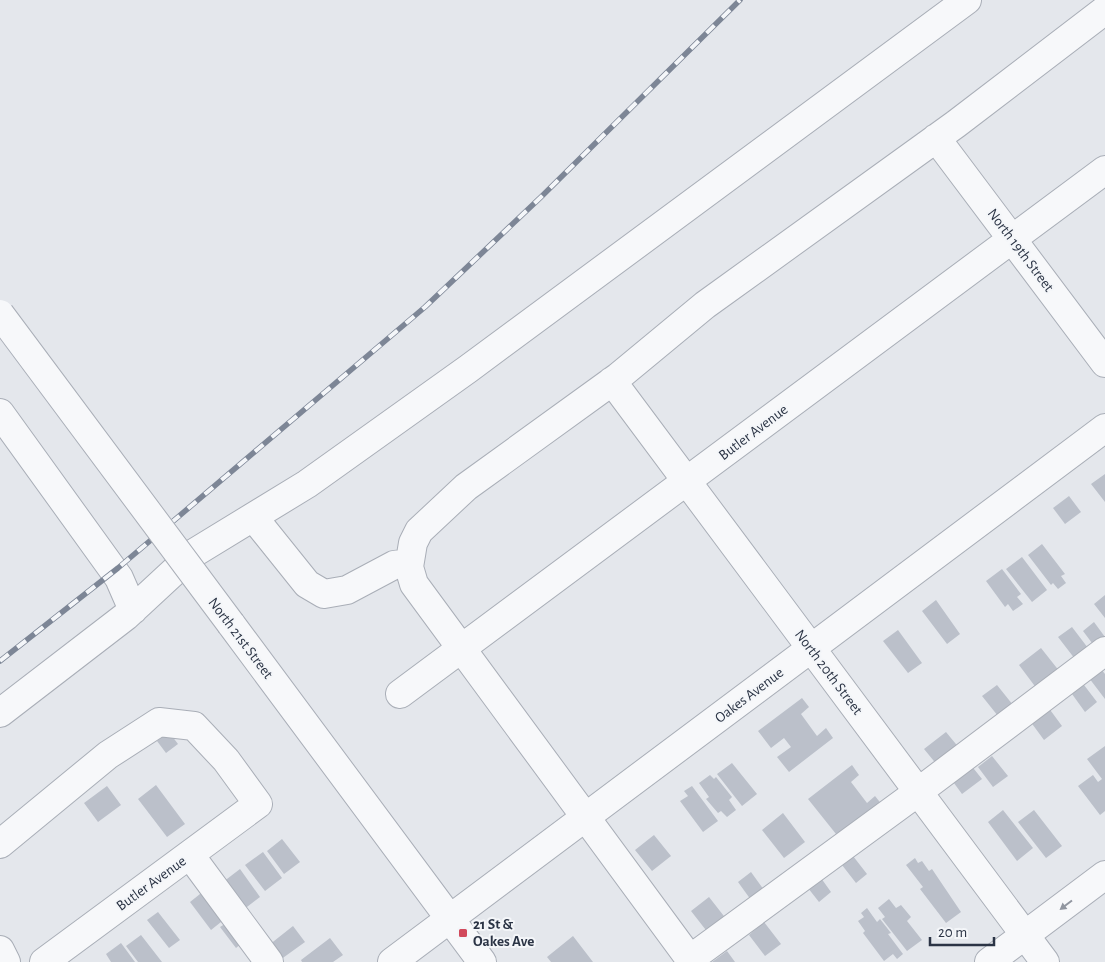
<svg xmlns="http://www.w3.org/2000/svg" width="1105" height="962" viewBox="0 0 1105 962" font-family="'Alegreya Sans',sans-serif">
<rect width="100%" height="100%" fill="#e4e7ec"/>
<!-- building -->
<path fill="#bbc0ca" d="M1105,474V502L1091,484Z
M1069,496L1081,512L1065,524L1053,508Z
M1042,544L1065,574L1061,576L1066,583L1058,589L1053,583L1051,585L1028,555Z
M1022,557L1047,590L1032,602L1006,569Z
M1002,569L1021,594L1017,597L1023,604L1013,611L1008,604L1005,607L986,581Z
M1105,595V618L1094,604Z
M936,600L960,634L947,644L922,611Z
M1094,622L1105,637L1095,647L1083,631Z
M1072,627L1088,648L1075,659L1058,637Z
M898,630L922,663L908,673L883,641Z
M1041,648L1060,672L1037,689L1019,665Z
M1101,669L1105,674V699L1089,678Z
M997,685L1013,705L998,716L982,696Z
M1084,685L1097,702L1085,712L1072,694Z
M802,698L809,707L801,714L817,736L826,728L833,738L789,772L777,757L791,747L784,738L771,748L758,731Z
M1048,707L1062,726L1044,740L1030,721Z
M169,732L178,744L166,753L157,741Z
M946,732L960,749L938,766L924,749Z
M1105,746V811L1100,815L1078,786L1093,775L1098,782L1102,779L1087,759Z
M992,756L1008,776L993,787L978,767Z
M732,763L757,794L742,806L717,774Z
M970,764L982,779L962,794L951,779Z
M852,765L859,775L851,782L867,803L875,796L883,806L840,839L808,799Z
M710,775L714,779L716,777L732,797L729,800L736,810L727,817L721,811L718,813L706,799L709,797L699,783Z
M156,785L185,824L167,837L138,799Z
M107,786L121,805L98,822L84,803Z
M692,786L718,821L703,832L680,801L688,796L684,791Z
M1003,810L1033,848L1017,861L988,822Z
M1034,810L1062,846L1046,858L1018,822Z
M783,813L805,842L784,858L762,830Z
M654,835L671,856L652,871L635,850Z
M282,839L300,862L284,874L267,851Z
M263,852L282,878L265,891L245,865Z
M853,856L867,874L856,883L842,865Z
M915,858L918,863L922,861L929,871L932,869L961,912L946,923L920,889L923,887L906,865Z
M240,869L260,897L243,910L223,882Z
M751,872L764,890L751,900L738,882Z
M821,878L831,892L819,902L808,888Z
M205,890L226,918L211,930L190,902Z
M709,897L727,920L709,934L691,911Z
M889,899L896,908L901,905L911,917L907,921L922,940L907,951L882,919L885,917L878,908Z
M867,908L877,922L880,919L891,933L888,934L903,954L897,959L893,954L884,961L863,933L865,931L858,921L864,917L861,913Z
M158,912L180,940L169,948L147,920Z
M228,922L243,942L236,948L220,927Z
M764,922L781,944L765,956L749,935Z
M293,926L305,942L280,960L269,945Z
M141,935L162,962H138L126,946Z
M573,936L593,962H551L547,957Z
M330,938L343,955L333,962H302L301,960Z
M121,943L135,962H111L106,954Z
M727,951L735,962H712Z"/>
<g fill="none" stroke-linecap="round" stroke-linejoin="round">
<!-- minor casing -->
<g stroke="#a9aeb7" stroke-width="30">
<path id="minor" d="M936,138L1105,363
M612,381L1045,962
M0,413L119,578L133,610
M254,518L307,584L324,594L347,590L394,565L409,563
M231,624L482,962
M400,694L1105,170
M0,713L126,616L194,553L307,484L468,369L967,0
M0,844L108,755L159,722L194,726L226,760L258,804L44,962
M190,855L269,962
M0,950L6,962
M690,959L918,792L1105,651
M392,962L1105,428
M692,962L414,584L409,567L413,543L419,531L466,487L618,377L705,305L956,124L1105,10
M989,962L1105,875"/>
</g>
<!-- minor -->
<use href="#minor" stroke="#f7f8fa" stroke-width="28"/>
<!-- rail casing -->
<g stroke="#7d8696" stroke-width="5.5">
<path id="rail" d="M0,661L118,568L425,307L541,197L740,0"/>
</g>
<!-- rail -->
<use href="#rail" stroke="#f4f6f9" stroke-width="4" stroke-dasharray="11" stroke-linecap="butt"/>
<!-- minor-bridge casing -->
<g stroke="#a9aeb7" stroke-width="30" stroke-linecap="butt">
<path id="minor-bridge" d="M0,314L231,624"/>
</g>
<!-- minor-bridge -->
<use href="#minor-bridge" stroke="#f7f8fa" stroke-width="28"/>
</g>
<!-- one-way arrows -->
<defs><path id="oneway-solid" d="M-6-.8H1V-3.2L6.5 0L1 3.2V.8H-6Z" transform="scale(1.25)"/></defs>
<use fill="#9196a0" href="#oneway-solid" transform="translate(1066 905) rotate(143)"/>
<!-- markers -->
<rect fill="#d1495b" stroke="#f4f6f9" stroke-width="2" x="458" y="928" width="10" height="10" rx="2.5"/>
<g text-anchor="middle" stroke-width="4" stroke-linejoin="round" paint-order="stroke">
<!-- street labels -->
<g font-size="15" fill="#2b3445" stroke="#f4f6f9">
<text transform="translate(1021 250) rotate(53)" y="5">North 19th Street</text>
<text transform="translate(753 432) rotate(-37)" y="5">Butler Avenue</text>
<text transform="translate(241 638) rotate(53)" y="5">North 21st Street</text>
<text transform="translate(829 672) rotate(53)" y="5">North 20th Street</text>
<text transform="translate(749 695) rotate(-37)" y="5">Oakes Avenue</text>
<text transform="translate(151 883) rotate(-36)" y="5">Butler Avenue</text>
</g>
<!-- poi labels -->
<g font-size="15" font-weight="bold" fill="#2b3445" stroke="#f4f6f9" text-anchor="start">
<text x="473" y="929">21 St &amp;<tspan x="473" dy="17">Oakes Ave</tspan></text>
</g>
</g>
<!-- scale -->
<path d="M930 937v8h64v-8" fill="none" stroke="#2b3445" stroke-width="2.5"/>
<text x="938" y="937" font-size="15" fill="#2b3445" stroke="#f4f6f9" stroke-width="4" paint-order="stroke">20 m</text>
</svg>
